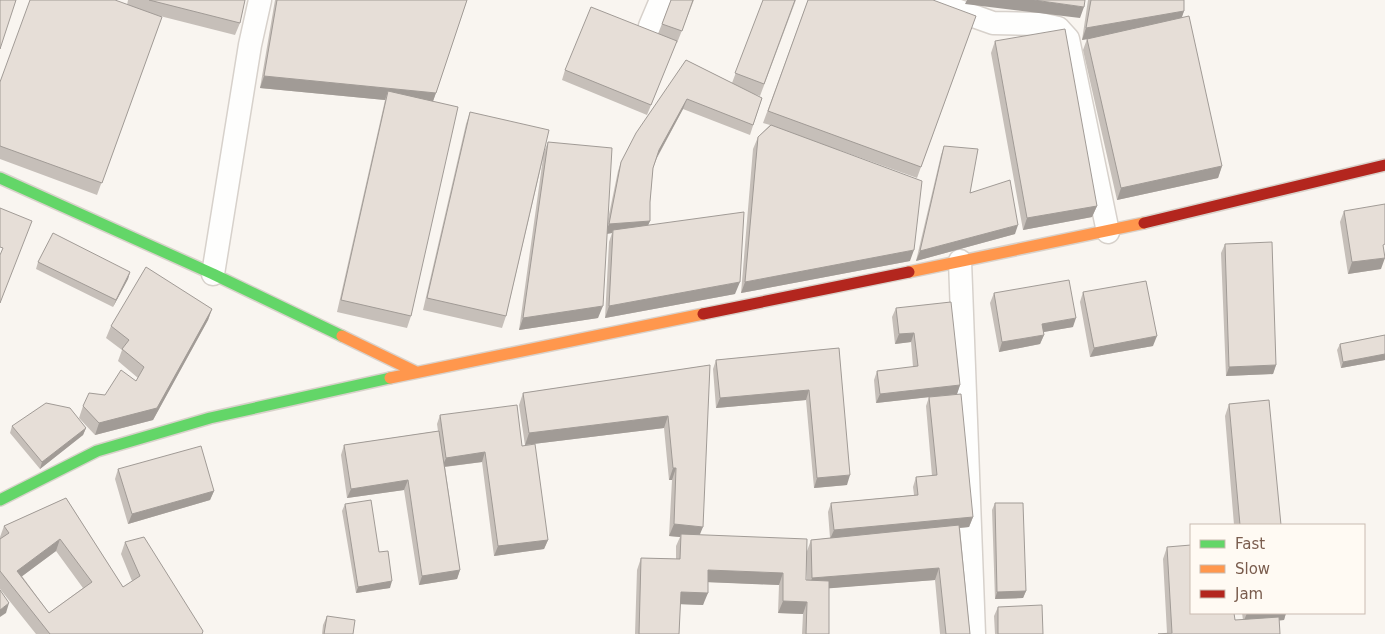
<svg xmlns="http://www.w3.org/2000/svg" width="1385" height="634" viewBox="0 0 1385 634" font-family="'DejaVu Sans',sans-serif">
<rect width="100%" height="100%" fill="#f9f5f0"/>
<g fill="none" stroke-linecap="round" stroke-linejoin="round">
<!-- street casing -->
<g stroke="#d7d1cb" stroke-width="25">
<path id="street" d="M946,0L945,6L993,23L1040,24L1058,28L1068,39L1108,232
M650,26L661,0
M960,261L974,634
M213,274L250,45L260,0"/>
</g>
<!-- fast casing -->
<g stroke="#d9d2cb" stroke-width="14">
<path id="fast" d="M0,178L213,274L342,336
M0,500L97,451L210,418L390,378"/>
</g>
<!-- slow casing -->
<g stroke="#d9d2cb" stroke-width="14">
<path id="slow" d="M909,272L1144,223
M342,336L416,372
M390,378L703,314"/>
</g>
<!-- jam casing -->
<g stroke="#d9d2cb" stroke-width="14">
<path id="jam" d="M1144,223L1385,165
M703,314L909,272"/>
</g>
<!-- street -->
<use href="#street" stroke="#fefefd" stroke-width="22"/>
<!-- fast -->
<use href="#fast" stroke="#63d668" stroke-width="11"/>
<!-- slow -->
<use href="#slow" stroke="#ff974d" stroke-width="11"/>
<!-- jam -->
<use href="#jam" stroke="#b3261e" stroke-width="11"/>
</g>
<!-- wall -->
<path fill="#c6bfb9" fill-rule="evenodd" d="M128,0H245L240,23L235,35L152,14L162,17L97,195L0,159V82L127,5Z
M275,0H467L433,101L411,316L407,328L337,312L385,100L260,88Z
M671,0H694L677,43H676L647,115L562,80L565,70L658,34Z
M763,0H796L760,96L754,94L762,98L750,135L683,109L657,158L653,168L650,202V221L648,225L735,294L605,318L609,242L612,233L607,234L598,318L519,330L543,158L506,316L502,328L423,310L466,124L470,112L544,152L548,142L607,224L618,171L621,162L686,60L732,83Z
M808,0L976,16L917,178L839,150L910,261L741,293L753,149L758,137L770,125L763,123Z
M1088,0H1184V11L1181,18L1222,166L1218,178L1117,200L1083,50L1087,39L1082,40Z
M995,41L1097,206L1092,217L1023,230L991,53Z
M944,146L970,193L1015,234L916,261L941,155Z
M1344,211L1381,269L1348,274L1340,222Z
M1225,244L1276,365L1273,374L1226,376L1221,253Z
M38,262L130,272L128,279L113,307L36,269Z
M1083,292L1153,346L1090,357L1080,302Z
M994,293L1073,327L1043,332L1044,335L1040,344L999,352L990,303Z
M896,308L960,385L957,394L973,517L969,527L960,528L970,634H940L935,580L829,588V634H802L803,614L778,613L779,585L708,582L703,605L680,604L679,634H635L637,570L641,558L676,559V546L680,537L669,536L672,480H669L664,428L525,445L519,405L523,393L710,365L700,535L807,551L811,540L830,538L828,512L831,503L914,495L913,487L916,477L932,476L926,406L929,397L876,403L874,380L877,371L913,367L911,342L895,344L892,317ZM807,556V580H806Z
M212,309L208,320L153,420L95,435L79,418L83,406L136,381L138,378L118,361L122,350L106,338L111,326Z
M1385,335V360L1341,368L1337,350L1340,344Z
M839,348L847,485L814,488L806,400L716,408L713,369L716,360Z
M1229,404L1281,525H1234L1225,416Z
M440,415L522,446L548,540L544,549L494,556L482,462L445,467L460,570L457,579L419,585L404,490L347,498L341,455L344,445L438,431L437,424Z
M12,426L86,428L83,435L40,469L10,433Z
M118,469L214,491L210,500L128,524L115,479Z
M66,498L123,587L132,581L121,554L125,542L202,634H36L0,589V537L4,526ZM56,551L83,588L49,613L22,576Z
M995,503L1026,591L1023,598L995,599L992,510Z
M345,504L379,552L390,588L356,593L342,511Z
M1167,547L1235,620H1243L1242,613H1286L1284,620L1167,633L1163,559Z
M998,607L1043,634H995L994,616Z
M327,616L353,634H322L323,625Z"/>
<!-- shaded-wall -->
<path fill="#a19b96" d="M967,0H1034L1084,7L1080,18L965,4Z
M1184,11L1180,23L1082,40L1086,28Z
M264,76L436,93L432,104L388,91L385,100L260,88Z
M687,99L683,109L656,159L659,150Z
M1222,166L1218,178L1117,200L1121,188Z
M1097,206L1092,217L1023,230L1027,218Z
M650,221L646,230H613L612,233L605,234L609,224Z
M1018,225L1015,234L916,261L920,251Z
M914,250L910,261L741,293L745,282Z
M1385,258L1381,269L1348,274L1352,262Z
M130,272L128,279L113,307L116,300Z
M740,282L735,294L605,318L609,306Z
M603,306L598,318L519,330L523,318Z
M212,309L208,320L153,420L95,435L99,423Z
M1076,318L1073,327L1038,333L1042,324Z
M914,333L911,342L895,344L899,334Z
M1044,335L1040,344L999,352L1002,342Z
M1157,336L1153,346L1090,357L1094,348Z
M1385,354V360L1341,368L1343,362Z
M1276,365L1273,374L1226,376L1229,367Z
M960,385L957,394L876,403L880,394Z
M809,390L806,400L716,408L720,398Z
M668,416L664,428L525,445L529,433Z
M86,428L83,435L40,469L42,462Z
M485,452L482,462L442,467L446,458Z
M673,468H676L672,480H669Z
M850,475L847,485L814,488L817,478Z
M408,480L404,490L347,498L351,489Z
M214,491L210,500L128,524L132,514Z
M973,517L969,527L830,539L834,530Z
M674,524L703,527L698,539L681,534L680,537L669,536Z
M60,539L56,551L13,583L17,571Z
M548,540L544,549L494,556L498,546Z
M939,568L935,580L808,590L812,578Z
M460,570L457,579L419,585L422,576Z
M708,570L783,573L779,585L704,582Z
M392,581L390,588L356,593L358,587Z
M1026,591L1023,598L995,599L997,592Z
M681,592L708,593L703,605L676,604Z
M783,601L807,602L803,614L778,613Z
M9,603L6,613L0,617V610Z
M1247,613H1286L1284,620L1243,623Z"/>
<!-- building -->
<path fill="#e6ded7" stroke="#a19b96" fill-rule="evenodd" d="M0,0H16L0,49Z
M30,0H115L162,17L102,183L0,146V82Z
M149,0H245L240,23Z
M277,0H467L436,93L264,76Z
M671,0H693L682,31L662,24Z
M763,0H795L764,84L735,73Z
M808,0H933L976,16L921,167L768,111Z
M1034,0H1085L1084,7Z
M1091,0H1184V11L1086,28Z
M591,7L677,41L651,105L565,70Z
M1189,16L1222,166L1121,188L1087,39Z
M1065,29L1097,206L1027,218L995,41Z
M686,60L762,98L753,125L687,99L659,150L653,168L650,202V221L609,224L621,162L636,133Z
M388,91L458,107L411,316L341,300Z
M470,112L549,130L506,316L427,298Z
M771,125L922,181L914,250L745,282L758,137Z
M548,142L612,148L603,306L523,318Z
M944,146L978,149L970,193L1010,180L1018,225L920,251Z
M1385,204V244L1383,245L1385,258L1352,262L1344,211Z
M0,208L32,221L0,303V255L3,248L0,247Z
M744,212L740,282L609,306L613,230Z
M53,233L130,272L116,300L38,262Z
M1272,242L1276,365L1229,367L1225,244Z
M146,267L212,309L157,408L99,423L83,406L89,393L105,395L121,370L136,381L144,367L122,349L129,340L111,326Z
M1069,280L1076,318L1042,324L1044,335L1002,342L994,293Z
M1146,281L1157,336L1094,348L1083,292Z
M951,302L960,385L880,394L877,371L918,366L914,333L899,334L896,308Z
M1385,335V354L1343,362L1340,344Z
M839,348L850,475L817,478L809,390L720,398L716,360Z
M710,365L703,527L674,524L676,468H673L668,416L529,433L523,393Z
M961,394L973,517L834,530L831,503L918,495L916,477L937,475L929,397Z
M1269,400L1281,525H1240L1229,404Z
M46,403L70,408L86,428L42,462L12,426Z
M517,405L522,446L535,444L548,540L498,546L485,452L446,458L440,415Z
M439,431L460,570L422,576L408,480L351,489L344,445Z
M201,446L214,491L132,514L118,469Z
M66,498L123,587L140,576L125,542L144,537L203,631L202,634H50L0,571V539L9,533L4,526ZM60,539L92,582L49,613L17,571Z
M371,500L379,552L388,551L392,581L358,587L345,504Z
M995,503H1023L1026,591L997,592Z
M959,525L970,634H946L939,568L812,578L811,540Z
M681,534L807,539L806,580L829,581V634H806L807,602L783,601V573L708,570V593L681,592L679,634H639L641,558L680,559Z
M1191,545V613H1234L1235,620L1279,617L1280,634H1158L1172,633L1167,547Z
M0,590L9,603L0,610Z
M1042,605L1043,634H998V607Z
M327,616L355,620L353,634H324Z"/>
<!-- legend -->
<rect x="1190" y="524" width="175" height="90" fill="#fffaf3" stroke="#cabbb1"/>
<rect x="1200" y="540" width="25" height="8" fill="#63d668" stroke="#cabbb1"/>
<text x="1235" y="549" font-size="15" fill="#7a5c4d">Fast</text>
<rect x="1200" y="565" width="25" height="8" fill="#ff974d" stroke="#cabbb1"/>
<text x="1235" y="574" font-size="15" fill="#7a5c4d">Slow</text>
<rect x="1200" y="590" width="25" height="8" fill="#b3261e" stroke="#cabbb1"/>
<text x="1235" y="599" font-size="15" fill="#7a5c4d">Jam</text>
</svg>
